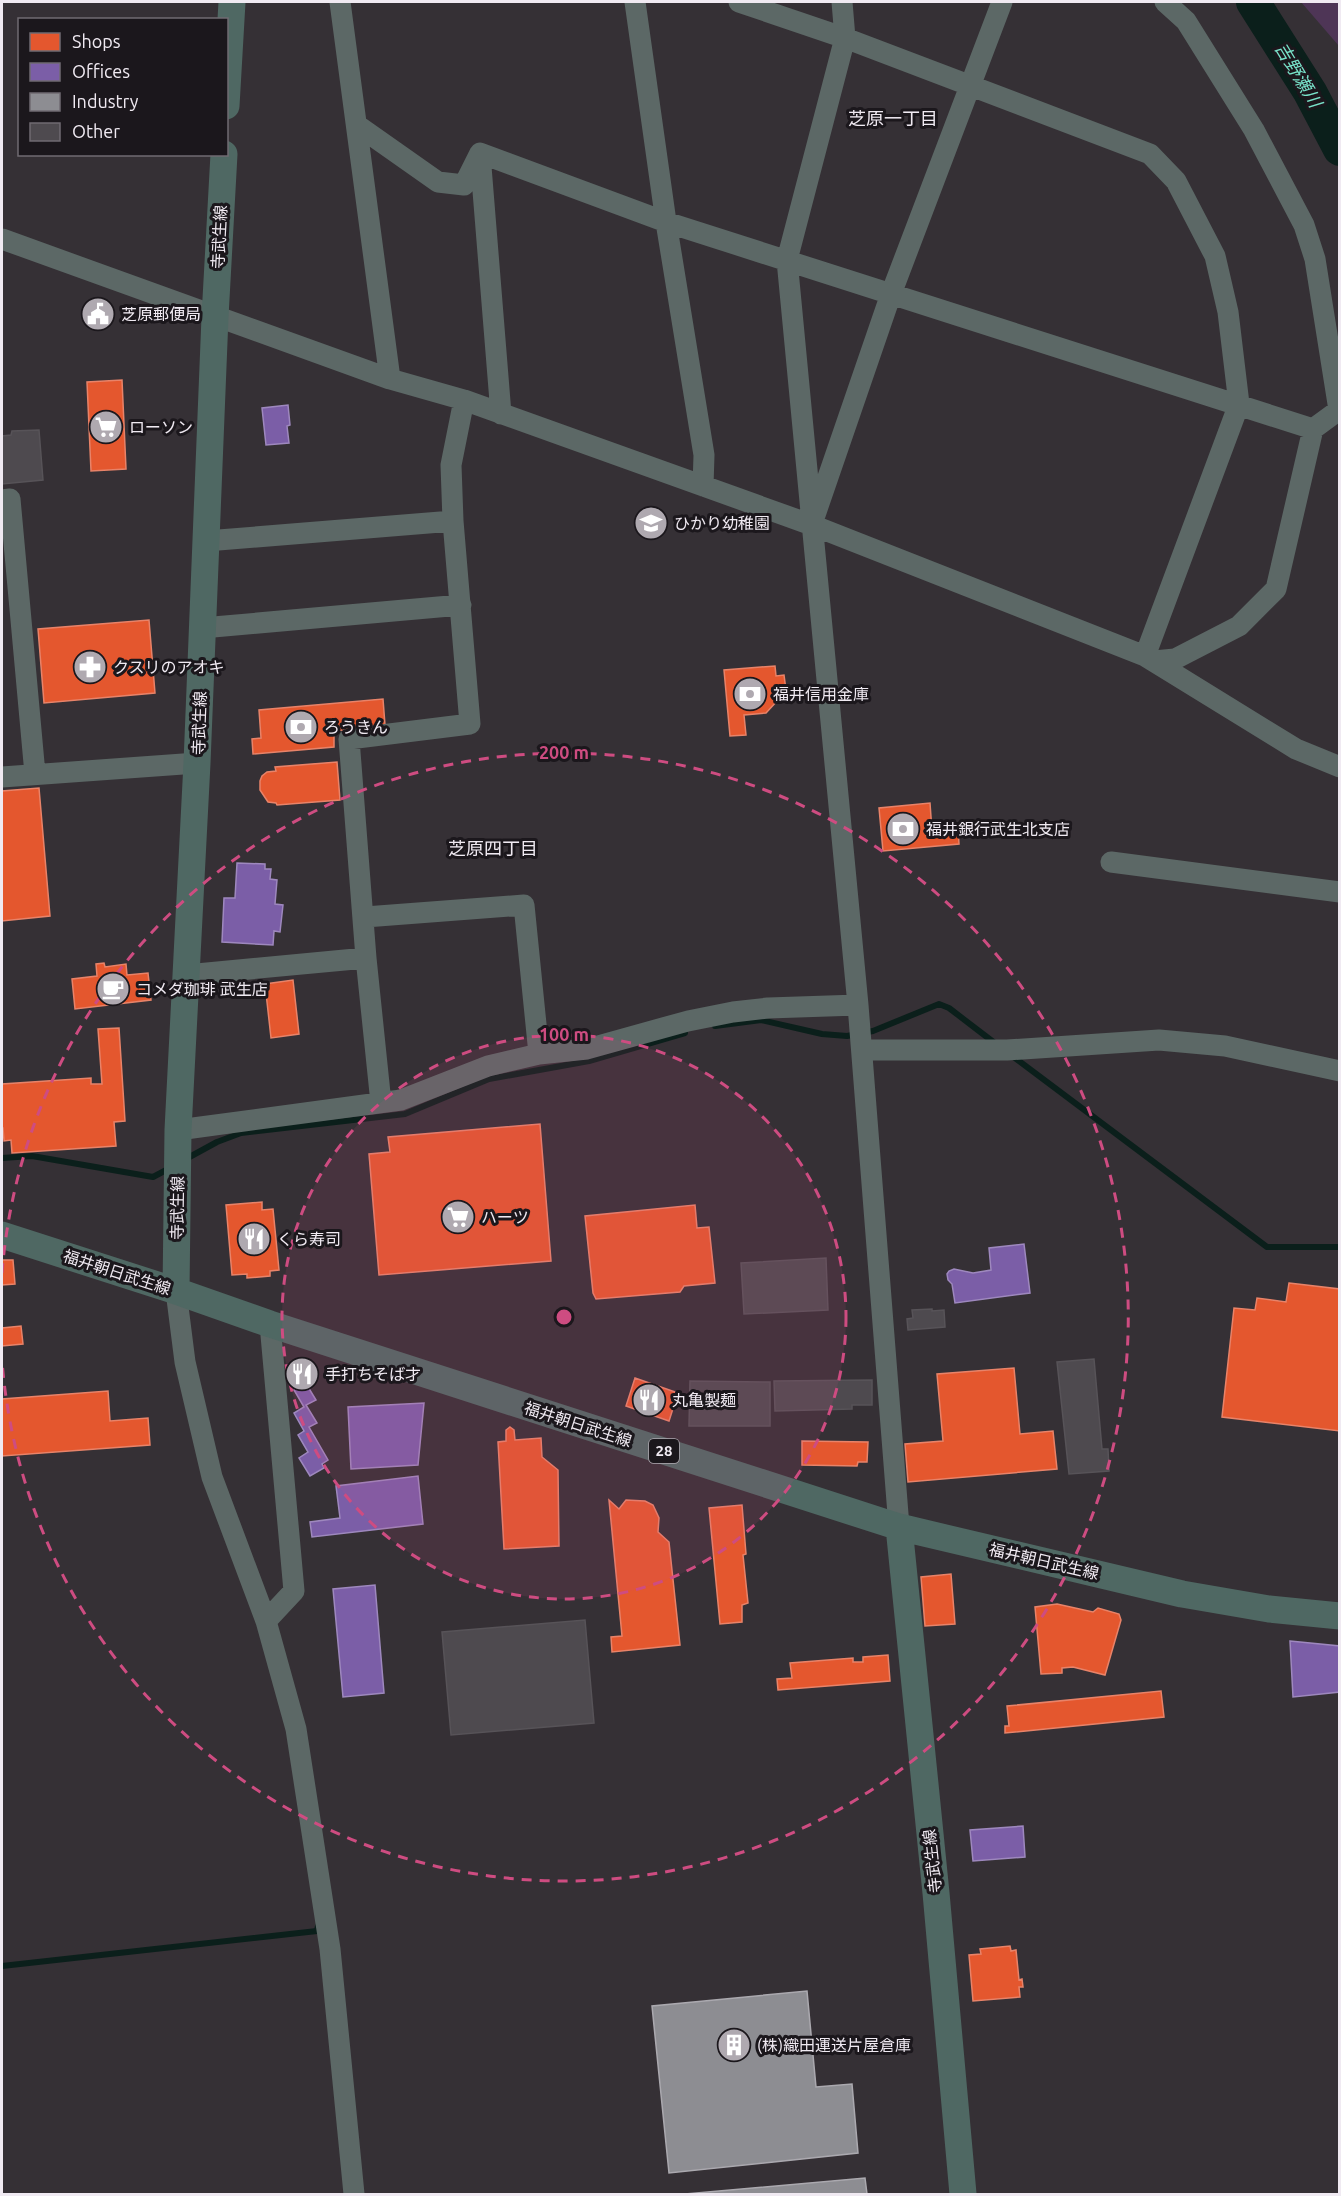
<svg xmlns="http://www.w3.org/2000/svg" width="1341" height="2196" viewBox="0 0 1341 2196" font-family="Ubuntu,'Noto Sans JP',sans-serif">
<rect width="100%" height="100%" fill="#353035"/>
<!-- green -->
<path fill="#4e3556" d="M1301,2H1339V46Z"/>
<!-- shops -->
<path fill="#e4572e" stroke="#e88369" stroke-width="1.5" d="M122,380L126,469L91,471L87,382Z
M149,620L155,693L44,703L38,629Z
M775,666L776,676L784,675L786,690H777L778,700L766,713L744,715L746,735L730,736L724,670Z
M383,699L385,725L334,731V747L253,754L252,739L261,738L259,710Z
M337,762L340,800L277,805L276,803L268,802L260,790V781L262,776L267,772L276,771L275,767Z
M39,788L50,916L2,921V791Z
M930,803L932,831L958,828L959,844L883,851L879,808Z
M104,963L105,967L126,964L127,975L148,973L151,1000L75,1009L72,979L97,976L96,964Z
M293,980L299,1034L271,1038L265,984Z
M119,1028L125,1121L114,1122L116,1146L12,1153L11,1140L4,1141L3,1128H2V1084L91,1078V1084H102L98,1029Z
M540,1124L551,1261L379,1275L369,1154L390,1152L388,1137Z
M262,1202V1210L273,1209L279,1270L270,1271V1276L247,1278V1274L232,1275L226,1205Z
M695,1205L697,1228L709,1227L715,1283L684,1286L680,1292L596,1299L593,1293L585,1216Z
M2,1260H13L15,1284L2,1285Z
M1289,1283L1340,1289V1431L1222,1417L1234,1308L1255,1310L1257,1298L1286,1302Z
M21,1326L23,1344L2,1346V1328Z
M1014,1368L1020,1434L1053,1431L1057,1469L908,1482L905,1444L943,1441L937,1374Z
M635,1378L678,1393L669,1421L626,1406Z
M108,1391L110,1421L148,1418L150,1445L2,1456V1399Z
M510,1427L514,1430L515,1440L541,1438L542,1457L558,1470L559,1546L504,1549L498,1442L506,1441V1430Z
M802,1441L868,1442L867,1462H858L857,1466L802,1465Z
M609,1500L619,1509L626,1500L645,1501L653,1505L659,1518L658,1532L669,1542L680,1645L612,1652L611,1637L622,1636Z
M742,1505L746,1554L743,1555L748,1603L742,1605V1622L720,1624L709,1508Z
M951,1574L955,1624L925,1626L921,1577Z
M1057,1604L1093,1612L1098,1608L1119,1614L1121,1620L1105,1675L1073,1667L1062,1668V1673L1041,1674L1035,1607Z
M888,1655L890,1681L778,1690L777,1679L792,1678L790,1663L853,1658V1662H863V1657Z
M1161,1691L1164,1717L1005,1733V1726H1009L1007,1706Z
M1010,1946L1011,1951L1016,1950L1019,1980L1022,1979L1023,1987H1019L1020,1997L973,2001L969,1955L981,1954L980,1949Z"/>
<!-- offices -->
<path fill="#7b5ea7" stroke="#9e88be" stroke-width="1.5" d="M288,405L290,425L287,426L289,443L266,445L262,408Z
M237,863L265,864V869H271L270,879L277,880L275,904L283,905L280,932L274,931L273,945L222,942L224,898H235Z
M1024,1244L1030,1293L955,1303L952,1284L948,1280L947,1274L949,1271L954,1269L973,1273L991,1270L989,1248Z
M303,1362L312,1378L305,1382L316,1400L306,1405L317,1423L309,1427L328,1460L322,1464L324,1468L310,1476L299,1458L308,1452L298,1435L304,1431L294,1413L304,1407L294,1390L302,1385L292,1368Z
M424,1403L418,1465L351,1469L348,1407Z
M418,1476L423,1524L312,1537L310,1522L340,1518L336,1486Z
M375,1585L384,1693L343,1697L333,1589Z
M1290,1641L1340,1646V1692L1293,1697Z
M1023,1826L1025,1857L973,1861L970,1830Z"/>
<!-- industry -->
<path fill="#8d8d92" stroke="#aba9af" stroke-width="1.5" d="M807,1991L816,2087L852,2084L858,2153L669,2173L652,2006Z
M865,2178L867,2194H685Z"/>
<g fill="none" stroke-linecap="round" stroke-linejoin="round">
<!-- stream -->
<path stroke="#0b1f1b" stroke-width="6" d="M715,1026L761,1020L822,1034L847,1036L873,1031L939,1004L949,1008L996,1044
M1011,1055L1267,1247H1340
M2,1158L32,1156L153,1177L170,1168
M184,1160L217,1142L241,1133L405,1114L489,1079L589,1061L685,1033
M2,1966L317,1931L318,1926"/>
<!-- river -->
<path stroke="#0b1f1b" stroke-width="34" d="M1253,2L1310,92L1340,149"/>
</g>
<!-- building -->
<path fill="#4e4a4f" stroke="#575358" stroke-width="1.5" d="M39,430L43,480L2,484V436L11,435L12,431Z
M826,1258L828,1310L744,1314L741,1263Z
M932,1309V1311L944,1310L945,1327L908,1330L907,1319L913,1318L912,1310Z
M1094,1359L1102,1449H1108L1109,1471L1069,1474L1057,1362Z
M872,1380V1405H852V1409L775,1411L774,1381Z
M690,1381L770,1382V1426H689Z
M585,1620L594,1723L451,1735L442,1632Z"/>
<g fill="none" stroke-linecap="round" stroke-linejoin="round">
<!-- minor -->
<path stroke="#5c6866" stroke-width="21" d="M340,2L390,379
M635,2L666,222L704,455L703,486
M739,2L845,38L1150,154L1176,181L1215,256L1228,312L1239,404L1145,656
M842,2L845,38L787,260L858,1005L899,1527
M357,125L438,182L464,185L480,153L666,222L1313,429
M480,154L501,414
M2,239L390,379L464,400L812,525L1145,656L1296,749L1340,767
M2,500L10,499L35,774
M815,515L891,294L1002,2
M206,541L453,521
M202,628L461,605
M1154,661L1175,659L1239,626L1276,589L1313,429L1339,410L1315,259L1304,225L1254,130L1186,21L1165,2
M2,777L197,763
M1111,862L1340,892
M365,917L524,905L539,1054
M186,975L366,958
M862,1050H1007L1159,1040L1225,1046L1340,1071
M381,1103L366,958L349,739L470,724L453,521L451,465L464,400
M178,1130L401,1100L488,1066L539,1054L587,1049L688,1021L733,1012L768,1008L858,1005
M176,1291L185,1362L212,1477L266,1621L296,1729L330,1949L354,2194
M266,1621L294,1591L270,1324"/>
<!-- major -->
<path stroke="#4f6863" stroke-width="27" d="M226,106L232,2
M2,1235L176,1291L270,1324L899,1527L1182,1594L1269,1609L1340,1616
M176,1291L178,1130L197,763L215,317L224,154
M899,1527L936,1893L963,2194"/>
</g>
<!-- distance rings -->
<circle cx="564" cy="1317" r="282" fill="#ce4c81" fill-opacity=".12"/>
<g fill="none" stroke="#ce4c81" stroke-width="3" stroke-dasharray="10 8">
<circle cx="564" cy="1317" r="282"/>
<path d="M2 1273A564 564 0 1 1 2 1361"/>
</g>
<!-- icons -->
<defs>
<g id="civic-disc" transform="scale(1.725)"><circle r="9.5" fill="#afa9b0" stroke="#1b171c"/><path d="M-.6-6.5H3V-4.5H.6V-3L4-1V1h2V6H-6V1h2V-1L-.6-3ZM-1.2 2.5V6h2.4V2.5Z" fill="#fff"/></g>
<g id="supermarket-disc" transform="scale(1.725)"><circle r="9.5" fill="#afa9b0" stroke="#1b171c"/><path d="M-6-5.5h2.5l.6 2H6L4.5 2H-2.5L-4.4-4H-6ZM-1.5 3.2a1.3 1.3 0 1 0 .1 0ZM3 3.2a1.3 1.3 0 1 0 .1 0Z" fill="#fff"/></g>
<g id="school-disc" transform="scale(1.725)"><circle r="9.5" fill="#afa9b0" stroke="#1b171c"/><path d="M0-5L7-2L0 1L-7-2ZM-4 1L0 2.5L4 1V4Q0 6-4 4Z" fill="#fff"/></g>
<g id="pharmacy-disc" transform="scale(1.725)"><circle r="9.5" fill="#afa9b0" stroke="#1b171c"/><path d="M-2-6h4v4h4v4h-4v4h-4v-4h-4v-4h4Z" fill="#fff"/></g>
<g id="bank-disc" transform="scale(1.725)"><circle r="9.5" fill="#afa9b0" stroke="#1b171c"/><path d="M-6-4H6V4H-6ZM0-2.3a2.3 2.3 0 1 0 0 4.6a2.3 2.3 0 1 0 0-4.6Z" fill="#fff"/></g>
<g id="cafe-disc" transform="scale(1.725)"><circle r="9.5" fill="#afa9b0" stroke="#1b171c"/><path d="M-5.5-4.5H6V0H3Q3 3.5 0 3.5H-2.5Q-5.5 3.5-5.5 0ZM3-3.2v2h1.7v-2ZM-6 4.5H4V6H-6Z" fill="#fff"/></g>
<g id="restaurant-disc" transform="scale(1.725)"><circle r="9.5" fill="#afa9b0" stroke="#1b171c"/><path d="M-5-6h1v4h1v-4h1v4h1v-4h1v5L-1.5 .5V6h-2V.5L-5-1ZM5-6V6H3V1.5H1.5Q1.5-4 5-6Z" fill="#fff"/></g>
<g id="building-disc" transform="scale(1.725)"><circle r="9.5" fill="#afa9b0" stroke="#1b171c"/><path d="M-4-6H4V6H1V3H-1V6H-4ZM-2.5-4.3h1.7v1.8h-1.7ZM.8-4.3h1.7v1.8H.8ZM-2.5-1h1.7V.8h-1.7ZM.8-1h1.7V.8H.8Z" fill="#fff"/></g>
</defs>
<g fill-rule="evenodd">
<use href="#civic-disc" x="98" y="314"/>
<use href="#supermarket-disc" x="106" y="427"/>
<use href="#school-disc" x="651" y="523"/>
<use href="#pharmacy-disc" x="90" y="667"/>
<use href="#bank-disc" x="750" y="694"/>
<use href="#bank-disc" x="301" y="727"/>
<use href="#bank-disc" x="903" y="829"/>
<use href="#cafe-disc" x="113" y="989"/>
<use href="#supermarket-disc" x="458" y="1217"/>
<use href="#restaurant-disc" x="254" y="1239"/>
<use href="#restaurant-disc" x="302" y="1374"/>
<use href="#restaurant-disc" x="649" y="1400"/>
<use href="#building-disc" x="734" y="2045"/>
</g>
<g text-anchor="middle" stroke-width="6" stroke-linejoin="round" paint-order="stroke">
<!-- shield labels -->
<rect fill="#1b171c" stroke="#b0abb2" stroke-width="1.5" x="649" y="1439" width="30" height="24" rx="4.5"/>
<g font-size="15" font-weight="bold" fill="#f0eaf2">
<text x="664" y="1456">28</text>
</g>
<!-- street labels -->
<g font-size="16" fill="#f0eaf2" stroke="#1b171c">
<text transform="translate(219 237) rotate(-87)" y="6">寺武生線</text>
<text transform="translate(199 723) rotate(-88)" y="6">寺武生線</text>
<text transform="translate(177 1208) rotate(-89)" y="6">寺武生線</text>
<text transform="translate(117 1272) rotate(18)" y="6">福井朝日武生線</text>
<text transform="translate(578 1424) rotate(18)" y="6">福井朝日武生線</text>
<text transform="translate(1044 1561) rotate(13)" y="6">福井朝日武生線</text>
<text transform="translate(932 1861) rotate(-96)" y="6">寺武生線</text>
</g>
<!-- poi labels -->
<g font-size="16" fill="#f0eaf2" stroke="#1b171c" text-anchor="start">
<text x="121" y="320">芝原郵便局</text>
<text x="129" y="433">ローソン</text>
<text x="674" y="529">ひかり幼稚園</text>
<text x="113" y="673">クスリのアオキ</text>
<text x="773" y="700">福井信用金庫</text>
<text x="324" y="733">ろうきん</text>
<text x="926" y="835">福井銀行武生北支店</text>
<text x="136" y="995">コメダ珈琲 武生店</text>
<text x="481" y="1223">ハーツ</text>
<text x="277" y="1245">くら寿司</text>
<text x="325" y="1380">手打ちそば才</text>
<text x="672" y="1406">丸亀製麺</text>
<text x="757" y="2051">(株)織田運送片屋倉庫</text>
</g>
<!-- water labels -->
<g font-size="18" font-style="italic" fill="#78e2c9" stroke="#1b171c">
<text transform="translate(1298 75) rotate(59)" y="6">吉野瀬川</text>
</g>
<!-- neighbourhood labels -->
<g font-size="18" fill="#f0eaf2" stroke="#1b171c">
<text x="893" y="125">芝原一丁目</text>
<text x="493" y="855">芝原四丁目</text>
</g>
</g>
<circle cx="564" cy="1317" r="9" fill="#ce4c81" stroke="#1b171c" stroke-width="3"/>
<g font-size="18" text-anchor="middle" font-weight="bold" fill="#ce4c81" stroke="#1b171c" stroke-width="6" stroke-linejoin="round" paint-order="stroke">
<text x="564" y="759">200 m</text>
<text x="564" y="1041">100 m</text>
</g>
<!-- border -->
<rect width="1341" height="2196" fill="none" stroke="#f0eaf2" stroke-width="6"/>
<!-- legend -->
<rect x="18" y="18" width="210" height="138" fill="#1b171c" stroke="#706b72" stroke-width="1.5"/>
<rect x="30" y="33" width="30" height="18" fill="#e4572e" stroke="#706b72" stroke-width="1.5"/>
<text x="72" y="48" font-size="18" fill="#f0eaf2">Shops</text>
<rect x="30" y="63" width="30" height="18" fill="#7b5ea7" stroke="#706b72" stroke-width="1.5"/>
<text x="72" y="78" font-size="18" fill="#f0eaf2">Offices</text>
<rect x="30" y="93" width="30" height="18" fill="#8d8d92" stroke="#706b72" stroke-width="1.5"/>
<text x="72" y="108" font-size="18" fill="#f0eaf2">Industry</text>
<rect x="30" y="123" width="30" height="18" fill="#4e4a4f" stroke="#706b72" stroke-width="1.5"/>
<text x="72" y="138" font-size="18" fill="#f0eaf2">Other</text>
</svg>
